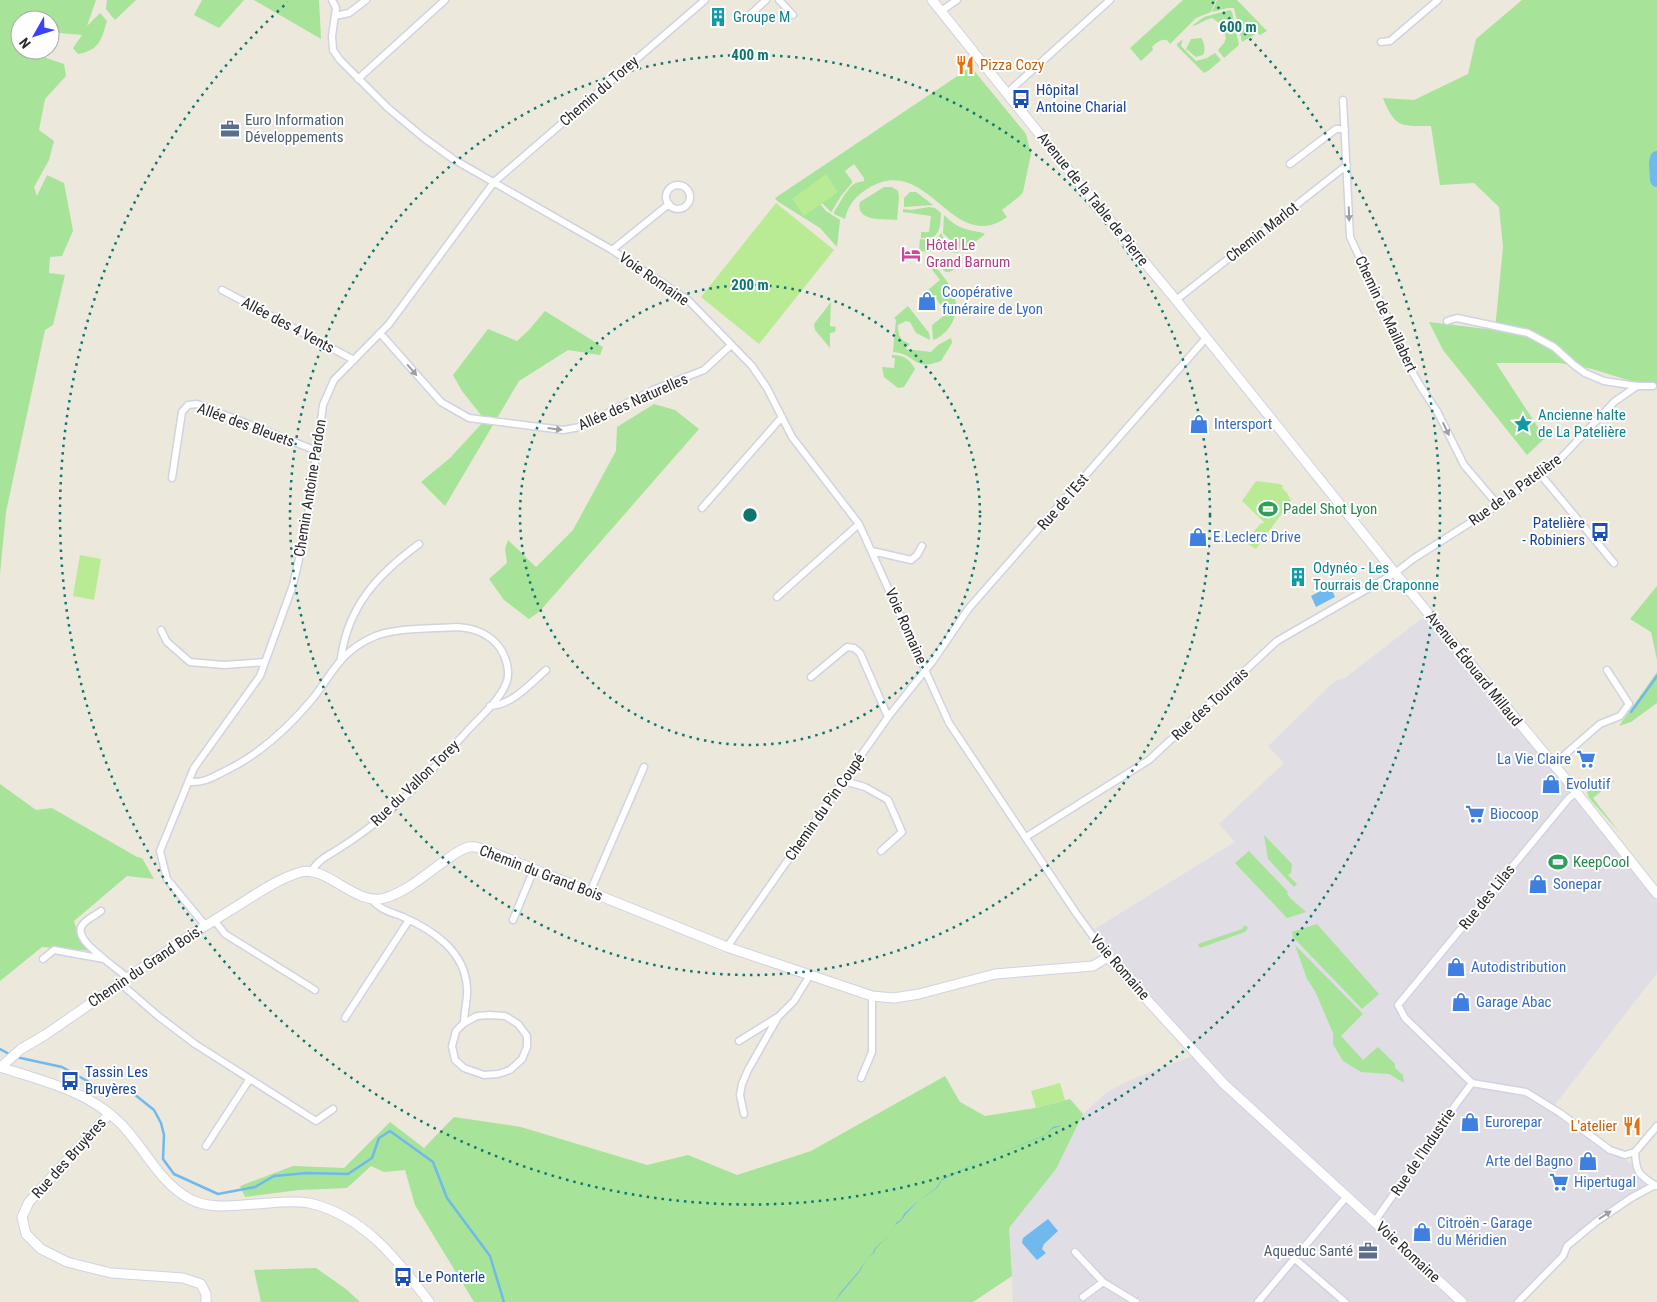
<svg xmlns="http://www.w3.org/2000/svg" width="1657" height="1302" viewBox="0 0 1657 1302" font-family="'Roboto Condensed',sans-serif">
<rect width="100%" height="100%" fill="#ece8dc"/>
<!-- industrial -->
<path fill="#e0dde5" d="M1425,616L1552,767L1657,902V973L1554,1106L1655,1182L1617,1204L1513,1302H1013L1011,1256L1009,1228L1056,1169L1083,1114L1107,1092L1133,1079L1200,1053L1126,971L1093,930L1235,842L1219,824L1284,763L1268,746L1335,681L1345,678Z"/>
<!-- green -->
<path fill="#a7e398" d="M0,0H96L87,26L100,13L107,21C101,40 100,50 78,54L73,48L82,35L50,32V20H20V50H45L46,58L64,64L66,76L45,99L39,130L54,141L49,160L34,187L37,196L47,175L64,183L73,231L62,256L50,257L49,273L65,275L53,325L45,330L6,512L0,574Z
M107,0H136L115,20L106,9Z
M202,0H244L219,28L194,15Z
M254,0H319L321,39Z
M1183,0H1216L1211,12L1196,18L1170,44L1167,40C1161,39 1156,43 1152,47L1153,50L1141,61L1130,48Z
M1217,0H1237L1267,31L1260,35L1257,33L1242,42L1234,8H1228L1212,12Z
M1522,0H1657V384L1631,381L1592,369L1560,363H1496L1545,438L1527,455L1443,350L1429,322L1495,330L1503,247L1499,207L1474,183L1440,185L1431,126C1401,126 1395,128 1383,98L1414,100L1468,74L1476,39Z
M1230,10L1232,12L1239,45L1224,58L1218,50L1224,43L1226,38L1222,25L1212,18C1204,20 1200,24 1193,26V25L1204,17Z
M1201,38C1204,41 1206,50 1203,55L1196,57L1186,49L1191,39Z
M1183,39L1181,46L1196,61L1207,58L1215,53L1221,60L1208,71L1204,73L1177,46V44Z
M971,67L1026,134L1031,154L1023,192L1020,196L1002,210L1007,217C951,257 929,150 867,189C855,197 848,205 845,219L834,214V212C839,205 848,186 856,183C859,182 861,182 864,181V178L854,164L845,171L852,181V183L841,196L832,211L831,212L822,203L838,192L804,216L820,204L826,211L840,220L837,247L820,228L777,201L775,198Z
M884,187H892L898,191L899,197L897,220C884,219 855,222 860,202Z
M910,192H916L933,205L904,207V198Z
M929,207L935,208L941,213C940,230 940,239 921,238V232H929L931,216L903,212V209L911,210Z
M944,215C951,222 959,228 969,230C975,232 980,231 985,234L963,252L943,233Z
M941,233L945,240L959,253L936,251L937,239Z
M936,238L934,250L932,252L919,251L920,239L929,240Z
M941 265a7 7 0 1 1 14 0a7 7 0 1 1-14 0Z
M930,260C936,268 949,282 953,291C961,311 952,333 933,340L932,325L950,311L944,303L941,305L928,290L940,280L927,263Z
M831,299L830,326L836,327L835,332L830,333V348L815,330L814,324L831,302Z
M908,306L929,333L930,340L916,333L910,322L906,321L898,325C898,336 900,340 910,344L905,349L931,352L938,345L951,338L952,343L941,361C913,372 917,354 893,352L896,320L894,318Z
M545,311L603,347L600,355L568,350L519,381L445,506L421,482L450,458L485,420L462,391L453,375L488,329L517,341L528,331Z
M892,355C903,355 910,359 915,369L904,387L898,388L884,377L882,367L894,368L895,358H892Z
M654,404L675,410L699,429L540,611L529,619L504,600L489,579L507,563L505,549L508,540L536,567L573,530L616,451L617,427Z
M1657,586V660L1651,632L1630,619Z
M1657,672V703L1631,722L1619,726Z
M1603,780L1614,781L1593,798L1620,833L1589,798L1587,792Z
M0,784L36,810L52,808L137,857L142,858L154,879L127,876L74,921L79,936L93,951L42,947L0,981Z
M1264,835L1292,864L1291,873L1288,875L1297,884L1294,887L1268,859Z
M1249,851L1288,892L1287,894L1290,898L1306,912L1287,918L1235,863Z
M1317,924L1379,994L1362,1009L1293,937L1292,932Z
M1245,925L1248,928L1245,932L1200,948L1198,944L1242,929Z
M1295,945L1363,1014L1341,1036L1363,1060L1378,1047L1395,1064V1068L1403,1075L1404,1083L1389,1074L1361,1072L1343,1061L1333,1044V1033L1315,991L1307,979Z
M945,1076L960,1102L985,1116L1035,1108L1070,1099L1083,1114L1056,1169L1009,1228L1012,1276L973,1302H474L415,1205L405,1170L384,1172L371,1166L347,1188L299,1190L245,1197L240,1186L293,1166L344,1168L390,1122L424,1148L454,1117L521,1127L647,1165L688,1155L737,1175L811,1151Z
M316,1268L346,1289L360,1302H261L254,1270Z"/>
<!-- pitch -->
<path fill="#b9ea94" d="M826,174L838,192L804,216L792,199Z
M776,203L834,250L759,344L701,297Z
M1256,481L1280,484L1283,486L1282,488L1287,493L1291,501L1256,549L1248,544L1249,538L1260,524L1263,523L1264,522L1242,501Z
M80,555L101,559L94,600L73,596Z
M1060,1083L1065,1100L1036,1108L1031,1091Z"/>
<!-- water -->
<path fill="#6fb9ef" d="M1330,586L1335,597L1316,607L1311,596Z
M1075,1114L1063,1125L1052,1129L1044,1136L981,1161L942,1180L937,1188L918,1201L905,1215L901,1221L895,1225L891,1234L876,1248L874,1253L867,1258L860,1271L834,1302L841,1292L859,1271L867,1258L873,1253L875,1248L891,1234L896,1223L901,1220L904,1214L918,1201L936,1188L942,1179L981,1161L1045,1135L1053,1127L1063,1125Z
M1048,1219L1058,1231L1044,1244L1042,1249L1046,1253L1037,1260L1022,1243L1023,1238Z"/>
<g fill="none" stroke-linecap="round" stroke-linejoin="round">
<!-- stream -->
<path stroke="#6fb9ef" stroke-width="2.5" d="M1631,712L1657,676
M0,1049L11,1055
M16,1057L62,1067L98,1087L107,1090L124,1086L154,1110L161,1123L164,1135L163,1159L174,1174L218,1194L255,1187L274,1176L307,1173L348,1174L372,1158L379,1138L390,1131L433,1162L447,1198L490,1256L504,1302"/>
<!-- river -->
<path stroke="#6fb9ef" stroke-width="14" d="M1657,158L1656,163L1657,180"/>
<!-- street casing -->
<g stroke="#d1d2e3" stroke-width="9">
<path id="street" d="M332,0L336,8L332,36L333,50L340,60L388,108L424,138L453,159L612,250L688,300L752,366L767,388L792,437L859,524L949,723L1076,913L1108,957
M779,0L793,15
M941,11L957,0
M751,14L766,0
M335,16L349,13L366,0
M1381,42L1390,41L1438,0
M358,79L445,0
M1007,93L1110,0
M1343,100L1350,237L1392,327L1405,360L1421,387L1438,413L1464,465L1498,505
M1290,164L1336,129H1345
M666 197a12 12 0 1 1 24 0a12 12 0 1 1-24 0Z
M612,250L669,204
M222,290L354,360
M1176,300L1347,165
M1447,321L1457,318L1528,333L1554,347L1574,365L1585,373L1604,381L1637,386H1653
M380,333L441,402L469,418L563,430L580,427L653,390L704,370L731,345
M1540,474L1614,563
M172,478L182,412L188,405L197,404L317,451
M702,508L782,417
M872,551L911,560L917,555L922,546
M777,597L859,524
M161,630L167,642L190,662L224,665L265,662
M341,658C348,606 378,574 419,544
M811,677L847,647L854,648L860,653L888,717
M490,706C512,705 530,684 546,670
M1554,764L1600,724L1620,716L1629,704L1607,670
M844,781L865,787L888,800L902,832L881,851
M189,782C205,783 213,777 227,770C262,753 290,726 314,697C333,672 341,652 371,638C392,627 433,629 457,627C475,628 490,634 500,648C506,657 510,671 507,681C501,699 482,715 469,729C441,760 413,792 380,819C368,829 354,839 340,848C326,857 322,857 311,871
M1577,792L1569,798L1398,1005L1405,1018L1472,1083L1526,1092L1560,1113L1610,1150L1625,1155L1635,1152
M1026,837L1149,760L1277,641L1395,573L1413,559L1498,505L1546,470L1562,457L1614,402L1637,386
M590,892L644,767
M372,899C378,909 390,912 401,916C433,930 465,951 467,988C468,999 464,1011 464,1023
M101,911C96,915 89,918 84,923C72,935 95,951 103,958
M214,920L225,934L315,990
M513,920L534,869
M205,925L167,879L160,851L194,768L260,676L293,585L306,529L323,405L334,380L389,324L494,182L705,0
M727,947L888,717L932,662L969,608L1206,338
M43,959L54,950L104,959L128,978
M120,983L158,1016L195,1044L316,1121L333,1109
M489,1015L505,1016L518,1024L527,1036V1047L522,1059L510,1070L498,1074L484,1075L464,1068L455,1060L452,1046L456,1031L464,1023L477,1016Z
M345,1018L409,920
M739,1041L776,1018
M861,1078L872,1052V996
M744,1114L740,1095L742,1084L748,1070L778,1017L794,1001L810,975
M206,1146L249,1080
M1635,1152C1636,1173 1639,1175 1656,1186
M1635,1152L1657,1126
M1375,1221L1457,1103L1472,1083
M1075,1252L1103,1282L1136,1302
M1295,1259L1345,1302
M1083,1297L1103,1282
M1258,1302L1347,1196
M1518,1302L1563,1256L1567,1246L1596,1222L1631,1198L1655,1185"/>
</g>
<!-- secondary casing -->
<g stroke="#d1d2e3" stroke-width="11">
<path id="secondary" d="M932,0L1074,177L1176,300L1395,573L1565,778L1657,894
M0,1067C42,1081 86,1090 119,1122C144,1146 158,1182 190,1199C210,1210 235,1205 256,1204C274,1203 292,1200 309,1203C363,1215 398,1260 429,1302
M1,1067L21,1049L45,1035C108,992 169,947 234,908C255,895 277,879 301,872C327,865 356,907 385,898C408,891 427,873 446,860C453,855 460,849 469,847C474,846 479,848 484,849L727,947L872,996L894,998L919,994L995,974L1093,966L1108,957L1224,1084L1462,1302
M109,1114L29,1202L22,1217L26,1234L41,1249L67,1262L111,1273L183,1278L201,1284L206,1294V1302"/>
</g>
<!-- street -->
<use href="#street" stroke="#fff" stroke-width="6"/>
<!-- secondary -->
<use href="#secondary" stroke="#fff" stroke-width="9"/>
</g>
<!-- one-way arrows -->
<defs><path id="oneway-solid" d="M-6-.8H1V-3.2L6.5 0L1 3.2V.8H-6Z" transform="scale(1.25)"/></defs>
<g fill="#9f9f9f">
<use href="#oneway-solid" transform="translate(1349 214) rotate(88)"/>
<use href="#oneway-solid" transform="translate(412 370) rotate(49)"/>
<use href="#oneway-solid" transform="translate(555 429) rotate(7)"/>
<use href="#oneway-solid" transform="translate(1446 429) rotate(65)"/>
<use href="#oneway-solid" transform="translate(1605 1215) rotate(-34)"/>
</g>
<!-- distance rings -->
<g fill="none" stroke="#0f766e" stroke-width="2.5" stroke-dasharray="2.5 5">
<circle cx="750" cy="515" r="230"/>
<circle cx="750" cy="515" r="460"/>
<path d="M1212 2A690 690 0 1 1 288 2"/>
</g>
<!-- icons -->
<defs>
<g id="building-bare" transform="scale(1.5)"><path d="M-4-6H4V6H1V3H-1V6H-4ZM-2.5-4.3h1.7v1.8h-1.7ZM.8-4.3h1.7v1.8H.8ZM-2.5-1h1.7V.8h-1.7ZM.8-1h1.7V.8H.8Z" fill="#0f9aa8" stroke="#fff" stroke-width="2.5" paint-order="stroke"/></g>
<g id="restaurant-bare" transform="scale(1.5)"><path d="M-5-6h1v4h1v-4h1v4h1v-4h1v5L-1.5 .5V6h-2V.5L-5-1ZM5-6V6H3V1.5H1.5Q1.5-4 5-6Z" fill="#e8710a" stroke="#fff" stroke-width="2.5" paint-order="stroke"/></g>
<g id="bus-bare" transform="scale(1.5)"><path d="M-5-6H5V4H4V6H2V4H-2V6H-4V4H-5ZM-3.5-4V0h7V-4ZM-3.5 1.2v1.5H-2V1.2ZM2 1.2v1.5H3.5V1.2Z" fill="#1a4fb4" stroke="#fff" stroke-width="2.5" paint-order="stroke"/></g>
<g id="office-bare" transform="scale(1.5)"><path d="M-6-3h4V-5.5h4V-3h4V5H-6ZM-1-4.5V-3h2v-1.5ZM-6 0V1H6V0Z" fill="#5c6f8a" stroke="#fff" stroke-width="2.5" paint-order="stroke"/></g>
<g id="hotel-bare" transform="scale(1.5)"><path d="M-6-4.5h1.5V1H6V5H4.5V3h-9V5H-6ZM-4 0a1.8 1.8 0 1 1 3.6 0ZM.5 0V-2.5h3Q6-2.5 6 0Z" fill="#d1479c" stroke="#fff" stroke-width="2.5" paint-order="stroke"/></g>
<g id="shop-bare" transform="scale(1.5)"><path d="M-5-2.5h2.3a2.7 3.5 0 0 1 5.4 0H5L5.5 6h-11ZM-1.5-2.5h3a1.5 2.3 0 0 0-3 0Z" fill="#3f7fe0" stroke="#fff" stroke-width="2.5" paint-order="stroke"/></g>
<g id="sight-bare" transform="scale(1.5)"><path d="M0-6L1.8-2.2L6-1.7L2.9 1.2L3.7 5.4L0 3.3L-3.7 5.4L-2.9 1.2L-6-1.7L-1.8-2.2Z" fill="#0f9aa8" stroke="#fff" stroke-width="2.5" paint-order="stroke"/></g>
<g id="stadium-bare" transform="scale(1.5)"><path d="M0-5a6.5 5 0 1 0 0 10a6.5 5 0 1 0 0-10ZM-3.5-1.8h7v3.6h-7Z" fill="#2e9e5b" stroke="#fff" stroke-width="2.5" paint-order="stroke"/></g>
<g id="supermarket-bare" transform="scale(1.5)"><path d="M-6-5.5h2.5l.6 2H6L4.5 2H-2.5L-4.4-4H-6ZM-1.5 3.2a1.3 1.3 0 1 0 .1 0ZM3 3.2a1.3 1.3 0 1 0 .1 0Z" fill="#3f7fe0" stroke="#fff" stroke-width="2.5" paint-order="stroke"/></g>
</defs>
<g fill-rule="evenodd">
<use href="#building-bare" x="718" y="17"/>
<use href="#restaurant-bare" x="965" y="65"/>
<use href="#bus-bare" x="1021" y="99"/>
<use href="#office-bare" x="230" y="129"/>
<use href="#hotel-bare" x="911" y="254"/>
<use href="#shop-bare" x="927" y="301"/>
<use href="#shop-bare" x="1199" y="424"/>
<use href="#sight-bare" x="1523" y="424"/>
<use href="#stadium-bare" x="1268" y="509"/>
<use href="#bus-bare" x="1600" y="532"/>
<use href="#shop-bare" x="1198" y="537"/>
<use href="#building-bare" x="1298" y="577"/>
<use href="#supermarket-bare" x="1586" y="759"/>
<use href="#shop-bare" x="1551" y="784"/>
<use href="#supermarket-bare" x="1475" y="814"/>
<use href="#stadium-bare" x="1558" y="862"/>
<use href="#shop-bare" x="1538" y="884"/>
<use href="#shop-bare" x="1456" y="967"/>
<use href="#shop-bare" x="1461" y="1002"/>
<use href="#bus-bare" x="70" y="1081"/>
<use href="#shop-bare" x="1470" y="1122"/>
<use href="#restaurant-bare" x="1632" y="1126"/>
<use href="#shop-bare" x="1588" y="1161"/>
<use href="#supermarket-bare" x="1559" y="1182"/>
<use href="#shop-bare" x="1422" y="1232"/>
<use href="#office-bare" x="1368" y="1251"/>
<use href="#bus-bare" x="403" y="1277"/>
</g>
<g text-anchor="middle" stroke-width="4" stroke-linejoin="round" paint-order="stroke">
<!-- culture labels -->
<g font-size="15" fill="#0d838f" stroke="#fff" text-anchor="start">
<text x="733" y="22">Groupe M</text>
<text x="1538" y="420">Ancienne halte<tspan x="1538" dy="17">de La Patelière</tspan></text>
<text x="1313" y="573">Odynéo - Les<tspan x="1313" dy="17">Tourrais de Craponne</tspan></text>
</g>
<!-- food labels -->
<g font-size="15" fill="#c56008" stroke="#fff" text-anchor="start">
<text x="980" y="70">Pizza Cozy</text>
<text x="1617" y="1131" text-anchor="end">L'atelier</text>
</g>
<!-- transit labels -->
<g font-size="15" fill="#164399" stroke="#fff" text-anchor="start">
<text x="1036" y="95">Hôpital<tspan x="1036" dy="17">Antoine Charial</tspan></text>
<text x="1585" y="528" text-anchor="end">Patelière<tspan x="1585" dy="17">- Robiniers</tspan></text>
<text x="85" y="1077">Tassin Les<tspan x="85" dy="17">Bruyères</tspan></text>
<text x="418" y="1282">Le Ponterle</text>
</g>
<!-- street labels -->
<g font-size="15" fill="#2a2a2a" stroke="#fff">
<text transform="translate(599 91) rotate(-41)" y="5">Chemin du Torey</text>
<text transform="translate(1093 199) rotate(51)" y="5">Avenue de la Table de Pierre</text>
<text transform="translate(1262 232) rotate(-38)" y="5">Chemin Marlot</text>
<text transform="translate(654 279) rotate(35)" y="5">Voie Romaine</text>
<text transform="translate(1386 314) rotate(65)" y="5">Chemin de Maillabert</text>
<text transform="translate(288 325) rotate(28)" y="5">Allée des 4 Vents</text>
<text transform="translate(633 402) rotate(-24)" y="5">Allée des Naturelles</text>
<text transform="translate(246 425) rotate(20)" y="5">Allée des Bleuets</text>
<text transform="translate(310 488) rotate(-81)" y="5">Chemin Antoine Pardon</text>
<text transform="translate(1515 490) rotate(-36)" y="5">Rue de la Patelière</text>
<text transform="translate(1063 502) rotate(-49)" y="5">Rue de l'Est</text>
<text transform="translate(906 626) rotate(66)" y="5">Voie Romaine</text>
<text transform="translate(1474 669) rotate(51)" y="5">Avenue Édouard Millaud</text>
<text transform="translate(1210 704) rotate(-43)" y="5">Rue des Tourrais</text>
<text transform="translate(415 783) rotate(-44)" y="5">Rue du Vallon Torey</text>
<text transform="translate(825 807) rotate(-55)" y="5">Chemin du Pin Coupé</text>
<text transform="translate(541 873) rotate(21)" y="5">Chemin du Grand Bois</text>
<text transform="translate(1487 897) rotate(-51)" y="5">Rue des Lilas</text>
<text transform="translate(144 967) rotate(-34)" y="5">Chemin du Grand Bois</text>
<text transform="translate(1120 967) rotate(49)" y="5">Voie Romaine</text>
<text transform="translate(1423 1152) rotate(-56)" y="5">Rue de l'Industrie</text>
<text transform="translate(69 1158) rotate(-48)" y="5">Rue des Bruyères</text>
<text transform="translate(1408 1252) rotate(43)" y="5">Voie Romaine</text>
</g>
<!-- service labels -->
<g font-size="15" fill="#4e5e75" stroke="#fff" text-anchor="start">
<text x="245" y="125">Euro Information<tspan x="245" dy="17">Développements</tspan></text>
<text x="1353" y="1256" text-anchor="end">Aqueduc Santé</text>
</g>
<!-- hotel labels -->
<g font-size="15" fill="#b23c85" stroke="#fff" text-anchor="start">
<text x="926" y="250">Hôtel Le<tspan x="926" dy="17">Grand Barnum</tspan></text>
</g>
<!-- shop labels -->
<g font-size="15" fill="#366cbe" stroke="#fff" text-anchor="start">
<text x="942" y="297">Coopérative<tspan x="942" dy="17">funéraire de Lyon</tspan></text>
<text x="1214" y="429">Intersport</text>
<text x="1213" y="542">E.Leclerc Drive</text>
<text x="1571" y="764" text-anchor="end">La Vie Claire</text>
<text x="1566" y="789">Evolutif</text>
<text x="1490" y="819">Biocoop</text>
<text x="1553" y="889">Sonepar</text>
<text x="1471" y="972">Autodistribution</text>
<text x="1476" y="1007">Garage Abac</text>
<text x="1485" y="1127">Eurorepar</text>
<text x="1573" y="1166" text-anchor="end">Arte del Bagno</text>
<text x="1574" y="1187">Hipertugal</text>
<text x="1437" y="1228">Citroën - Garage<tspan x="1437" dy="17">du Méridien</tspan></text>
</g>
<!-- leisure labels -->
<g font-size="15" fill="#27864d" stroke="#fff" text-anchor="start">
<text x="1283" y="514">Padel Shot Lyon</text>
<text x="1573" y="867">KeepCool</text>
</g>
</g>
<circle cx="750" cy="515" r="8" fill="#0f766e" stroke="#fff" stroke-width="2.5"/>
<g font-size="15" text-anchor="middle" font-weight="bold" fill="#0f766e" stroke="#fff" stroke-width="4" stroke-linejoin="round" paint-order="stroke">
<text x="1238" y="32">600 m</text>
<text x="750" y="60">400 m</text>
<text x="750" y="290">200 m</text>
</g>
<!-- north arrow -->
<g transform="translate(35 35) rotate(231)"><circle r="24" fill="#ffffff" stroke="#aaaaaa"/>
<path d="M0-4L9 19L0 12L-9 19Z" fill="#3c42fa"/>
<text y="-8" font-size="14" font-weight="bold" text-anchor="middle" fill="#2a2a2a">N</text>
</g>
</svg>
